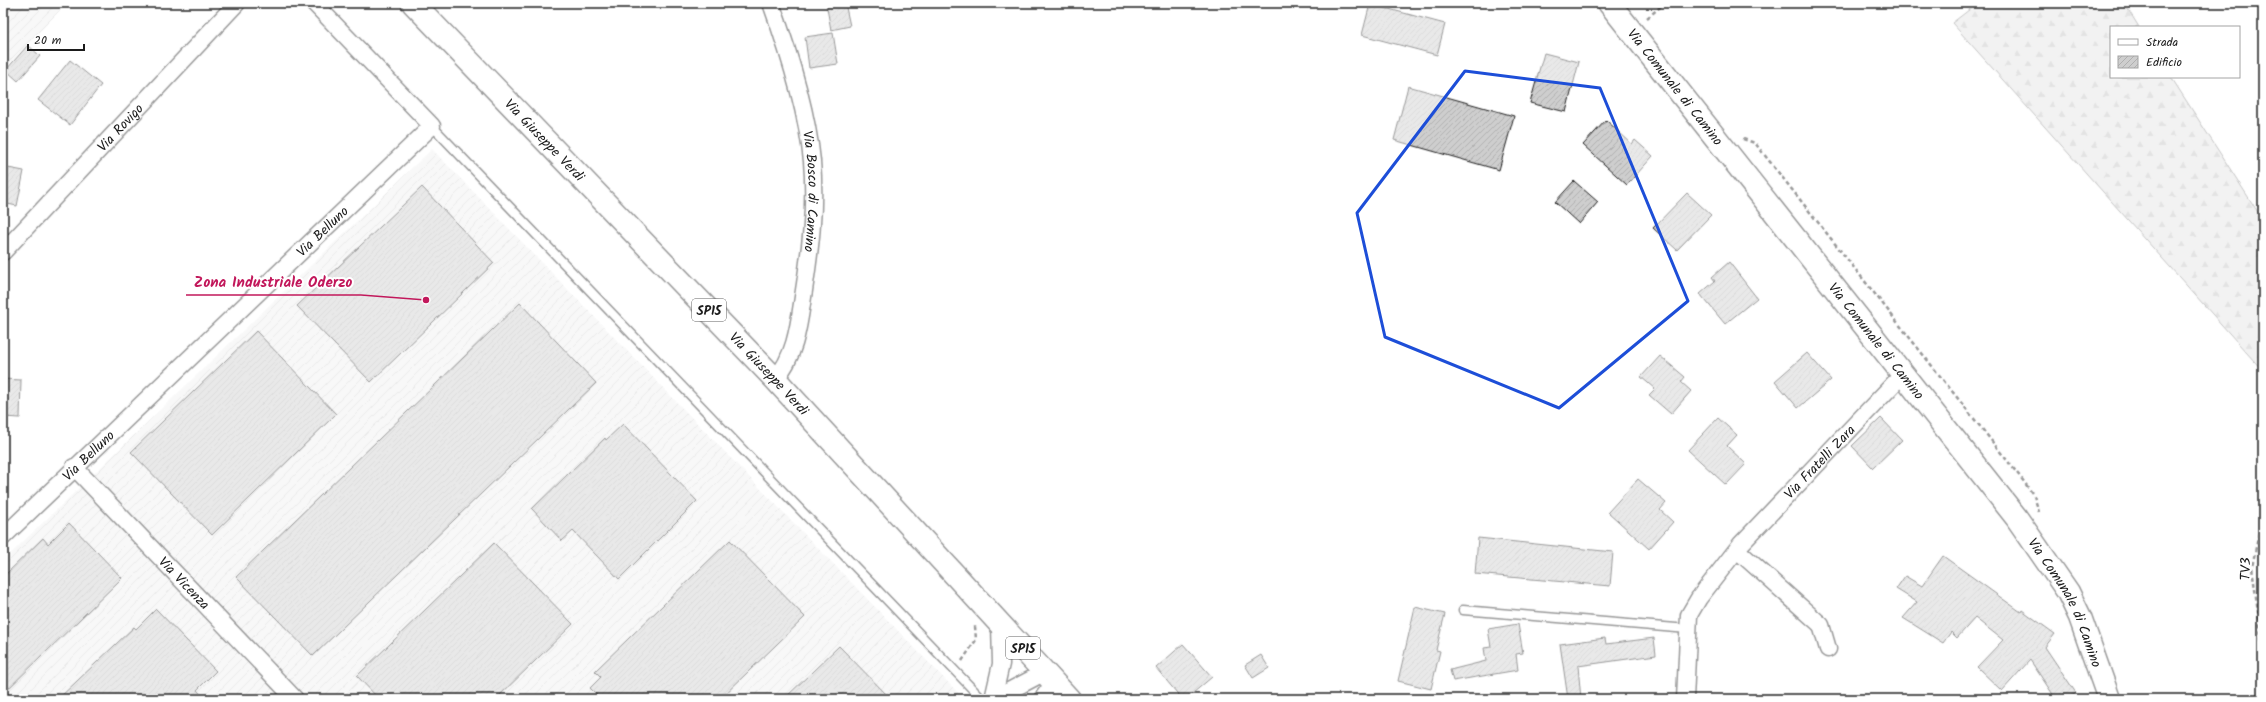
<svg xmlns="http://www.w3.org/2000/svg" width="2266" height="702" viewBox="0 0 2266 702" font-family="Kalam,sans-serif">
<defs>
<pattern id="industrial-furrows" width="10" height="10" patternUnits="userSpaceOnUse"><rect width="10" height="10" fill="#f0f0f0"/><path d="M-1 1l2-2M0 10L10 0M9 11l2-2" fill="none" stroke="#cdcdcd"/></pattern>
<pattern id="forest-firs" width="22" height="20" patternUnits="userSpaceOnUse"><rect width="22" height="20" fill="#e2e2e2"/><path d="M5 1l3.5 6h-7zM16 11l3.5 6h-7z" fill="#c1c1c1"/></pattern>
<pattern id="building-hatch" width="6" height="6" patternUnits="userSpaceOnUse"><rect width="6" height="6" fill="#cecece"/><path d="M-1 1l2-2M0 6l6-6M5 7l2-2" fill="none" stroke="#b0b0b0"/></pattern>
</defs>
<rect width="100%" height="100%" fill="#fff"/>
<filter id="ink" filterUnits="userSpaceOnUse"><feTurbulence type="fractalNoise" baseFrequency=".025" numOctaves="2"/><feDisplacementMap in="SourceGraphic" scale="8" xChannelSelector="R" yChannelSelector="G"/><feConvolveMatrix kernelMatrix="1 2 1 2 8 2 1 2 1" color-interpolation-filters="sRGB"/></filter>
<g filter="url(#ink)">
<!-- industrial -->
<path fill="url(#industrial-furrows)" d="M3,3H67L3,70Z
M432,149L964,699H3V561Z"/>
<!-- forest -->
<path fill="url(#forest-firs)" stroke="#7f7f7f" d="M1978,3H2124L2139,27H2111V77H2171L2263,220V371L1952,23Z"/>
<!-- building -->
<path fill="url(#building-hatch)" stroke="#1c1c1c" d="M826,3H845L850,26L831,30Z
M1370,4L1445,24L1437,55L1362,35Z
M833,33L838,64L809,68L805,37Z
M28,45L40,56L18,81L6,70Z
M1544,53L1579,62L1566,112L1530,103Z
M70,60L101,85L70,125L38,100Z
M1408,86L1514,116L1499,170L1394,140Z
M1606,120L1632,144L1635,140L1653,156L1627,185L1583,145Z
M3,167L24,171L17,206L3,203Z
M1574,181L1598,202L1579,224L1555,202Z
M422,187L494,263L371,382L297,306Z
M1687,193L1711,215L1677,250L1653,228Z
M1729,262L1757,298L1725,324L1700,294L1715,281L1712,277Z
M520,303L596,383L313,656L236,577Z
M256,331L336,414L212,535L131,452Z
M1807,353L1831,380L1798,408L1775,381Z
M1660,356L1685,377L1681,382L1691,391L1671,414L1649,395L1655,389L1641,377Z
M3,379L21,380L20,418L3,417Z
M1718,418L1737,435L1727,446L1746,464L1726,485L1688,450Z
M1881,418L1902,440L1873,468L1852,446Z
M623,424L697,501L619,579L573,531L562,541L532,509L605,438L606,440Z
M1638,479L1666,503L1660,510L1673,522L1649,549L1608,512Z
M69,523L122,578L3,694V577L43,538L48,544Z
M1478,538L1613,552L1610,586L1475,574Z
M730,540L805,617L720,699H601L590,688L601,677L595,671Z
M494,543L573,624L496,699H379L357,676Z
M1943,556L2021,612L2022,610L2055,634L2045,647L2076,693L2067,699H2056L2030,660L2002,691L1977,667L2003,640L1975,618L1957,638L1951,632L1943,643L1903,618L1917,602L1896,589L1905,576L1922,586Z
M1415,607L1445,614L1436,650L1440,651L1431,689L1398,681Z
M156,609L216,671L197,690L205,699H58L134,627L136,629Z
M1518,624L1523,653L1516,654L1518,670L1453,681L1450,670L1486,661L1484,648L1491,647L1488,629Z
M1605,638L1606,644L1654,638L1656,655L1578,666L1581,699H1568L1560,644Z
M1183,644L1212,677L1186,699H1182L1156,668Z
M839,646L891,699H784Z
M1261,655L1269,668L1253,678L1245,665Z"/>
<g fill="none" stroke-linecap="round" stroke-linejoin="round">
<!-- lane casing -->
<g stroke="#1c1c1c" stroke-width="11">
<path id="lane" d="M432,126L982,699
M1463,610L1688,629"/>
</g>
<!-- street casing -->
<g stroke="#1c1c1c" stroke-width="19">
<g id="street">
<path id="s1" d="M771,3C788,50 807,111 812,161C816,207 810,252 803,297C799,324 795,358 775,379"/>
<path id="s2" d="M3,252L237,3"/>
<path id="s3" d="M74,467L295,699"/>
<path id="s4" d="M3,537L432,126L314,3"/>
<path d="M1737,550L1821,625L1828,649"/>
<path d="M993,699L1001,664L1000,623"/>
<path d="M998,699L1009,691L1045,672"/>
<path d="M1042,699L1054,683"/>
<path id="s5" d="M1685,699L1689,615L1699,598L1741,544L1903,374"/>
</g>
</g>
<!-- secondary casing -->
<g stroke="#1c1c1c" stroke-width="25">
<g id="secondary">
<path id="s6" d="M1609,3L2016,517L2068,592L2080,617L2109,699"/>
</g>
</g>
<!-- primary casing -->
<g stroke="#1c1c1c" stroke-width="25">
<g id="primary">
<path id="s7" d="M413,3L775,379L1069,699"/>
</g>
</g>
<!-- path -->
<path stroke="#1c1c1c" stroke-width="2.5" stroke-dasharray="4 3" stroke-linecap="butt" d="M1647,18L1665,3
M1743,139L1755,143L2025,483L2034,496L2039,512
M2263,513L2252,567L2263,649
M962,661L976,640L975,626"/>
<!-- lane -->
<use href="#lane" stroke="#fff" stroke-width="8"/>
<!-- street -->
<use href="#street" stroke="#fff" stroke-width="16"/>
<!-- secondary -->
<use href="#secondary" stroke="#fff" stroke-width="22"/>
<!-- primary -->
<use href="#primary" stroke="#fff" stroke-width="22"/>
</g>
</g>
<!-- marked area -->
<path d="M0 0H2266V702H0ZM1465,71L1600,88L1688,301L1559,408L1385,337L1357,213Z" fill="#fff" fill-opacity=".55" fill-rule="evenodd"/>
<path fill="none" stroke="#1d4ed8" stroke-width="3" stroke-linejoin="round" d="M1465,71L1600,88L1688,301L1559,408L1385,337L1357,213Z"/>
<g text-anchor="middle" stroke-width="4" stroke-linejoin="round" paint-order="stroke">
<!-- shield labels -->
<g fill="#fff" stroke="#606060" stroke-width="1">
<rect x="692" y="299" width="34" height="22" rx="3"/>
<rect x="1006" y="637" width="34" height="22" rx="3"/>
</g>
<g font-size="13" font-weight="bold" fill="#1c1c1c">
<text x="709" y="315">SP15</text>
<text x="1023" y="653">SP15</text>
</g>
<!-- street labels -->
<g font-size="14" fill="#1c1c1c" stroke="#fff">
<text dy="5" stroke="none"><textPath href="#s6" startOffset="107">Via Comunale di Camino</textPath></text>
<text dy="5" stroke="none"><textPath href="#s2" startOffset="171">Via Rovigo</textPath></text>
<text dy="5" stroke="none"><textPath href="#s7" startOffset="190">Via Giuseppe Verdi</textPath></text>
<text dy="5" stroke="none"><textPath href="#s1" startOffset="194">Via Bosco di Camino</textPath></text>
<text dy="5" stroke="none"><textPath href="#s4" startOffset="442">Via Belluno</textPath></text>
<text dy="5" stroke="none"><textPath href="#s6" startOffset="431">Via Comunale di Camino</textPath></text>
<text dy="5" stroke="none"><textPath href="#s7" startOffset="514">Via Giuseppe Verdi</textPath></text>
<text dy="5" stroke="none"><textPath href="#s4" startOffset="118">Via Belluno</textPath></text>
<text dy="5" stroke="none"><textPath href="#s5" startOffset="286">Via Fratelli Zara</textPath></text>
<text transform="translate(2245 569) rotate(-89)" y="5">TV3</text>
<text dy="5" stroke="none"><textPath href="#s3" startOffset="160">Via Vicenza</textPath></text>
<text dy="5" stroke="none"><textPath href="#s6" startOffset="755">Via Comunale di Camino</textPath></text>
</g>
</g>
<!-- callouts -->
<path fill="none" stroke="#c2185b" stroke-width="1.5" d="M426 300L361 295H186"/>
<circle fill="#c2185b" stroke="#fff" stroke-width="1.5" cx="426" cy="300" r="4"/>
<g font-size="15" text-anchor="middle" font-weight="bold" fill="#c2185b" stroke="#fff" stroke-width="4" stroke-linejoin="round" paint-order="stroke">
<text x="273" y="287">Zona Industriale Oderzo</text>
</g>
<!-- margin -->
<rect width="2266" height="702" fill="none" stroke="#fff" stroke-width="16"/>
<rect x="8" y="8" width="2250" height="686" fill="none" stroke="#1c1c1c" stroke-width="1.5" filter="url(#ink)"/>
<!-- legend -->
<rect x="2110" y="26" width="130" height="52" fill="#ffffff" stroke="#a4a4a4"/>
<rect x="2118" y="39" width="20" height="6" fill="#ffffff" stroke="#a4a4a4"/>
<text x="2146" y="46" font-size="12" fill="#1c1c1c">Strada</text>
<rect x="2118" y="56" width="20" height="12" fill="url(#building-hatch)" stroke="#a4a4a4"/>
<text x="2146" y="66" font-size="12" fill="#1c1c1c">Edificio</text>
<!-- scale -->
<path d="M28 44v6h56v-6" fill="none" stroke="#1c1c1c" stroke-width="2"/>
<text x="34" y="44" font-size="12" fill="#1c1c1c" stroke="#ffffff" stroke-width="3" paint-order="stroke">20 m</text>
</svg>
